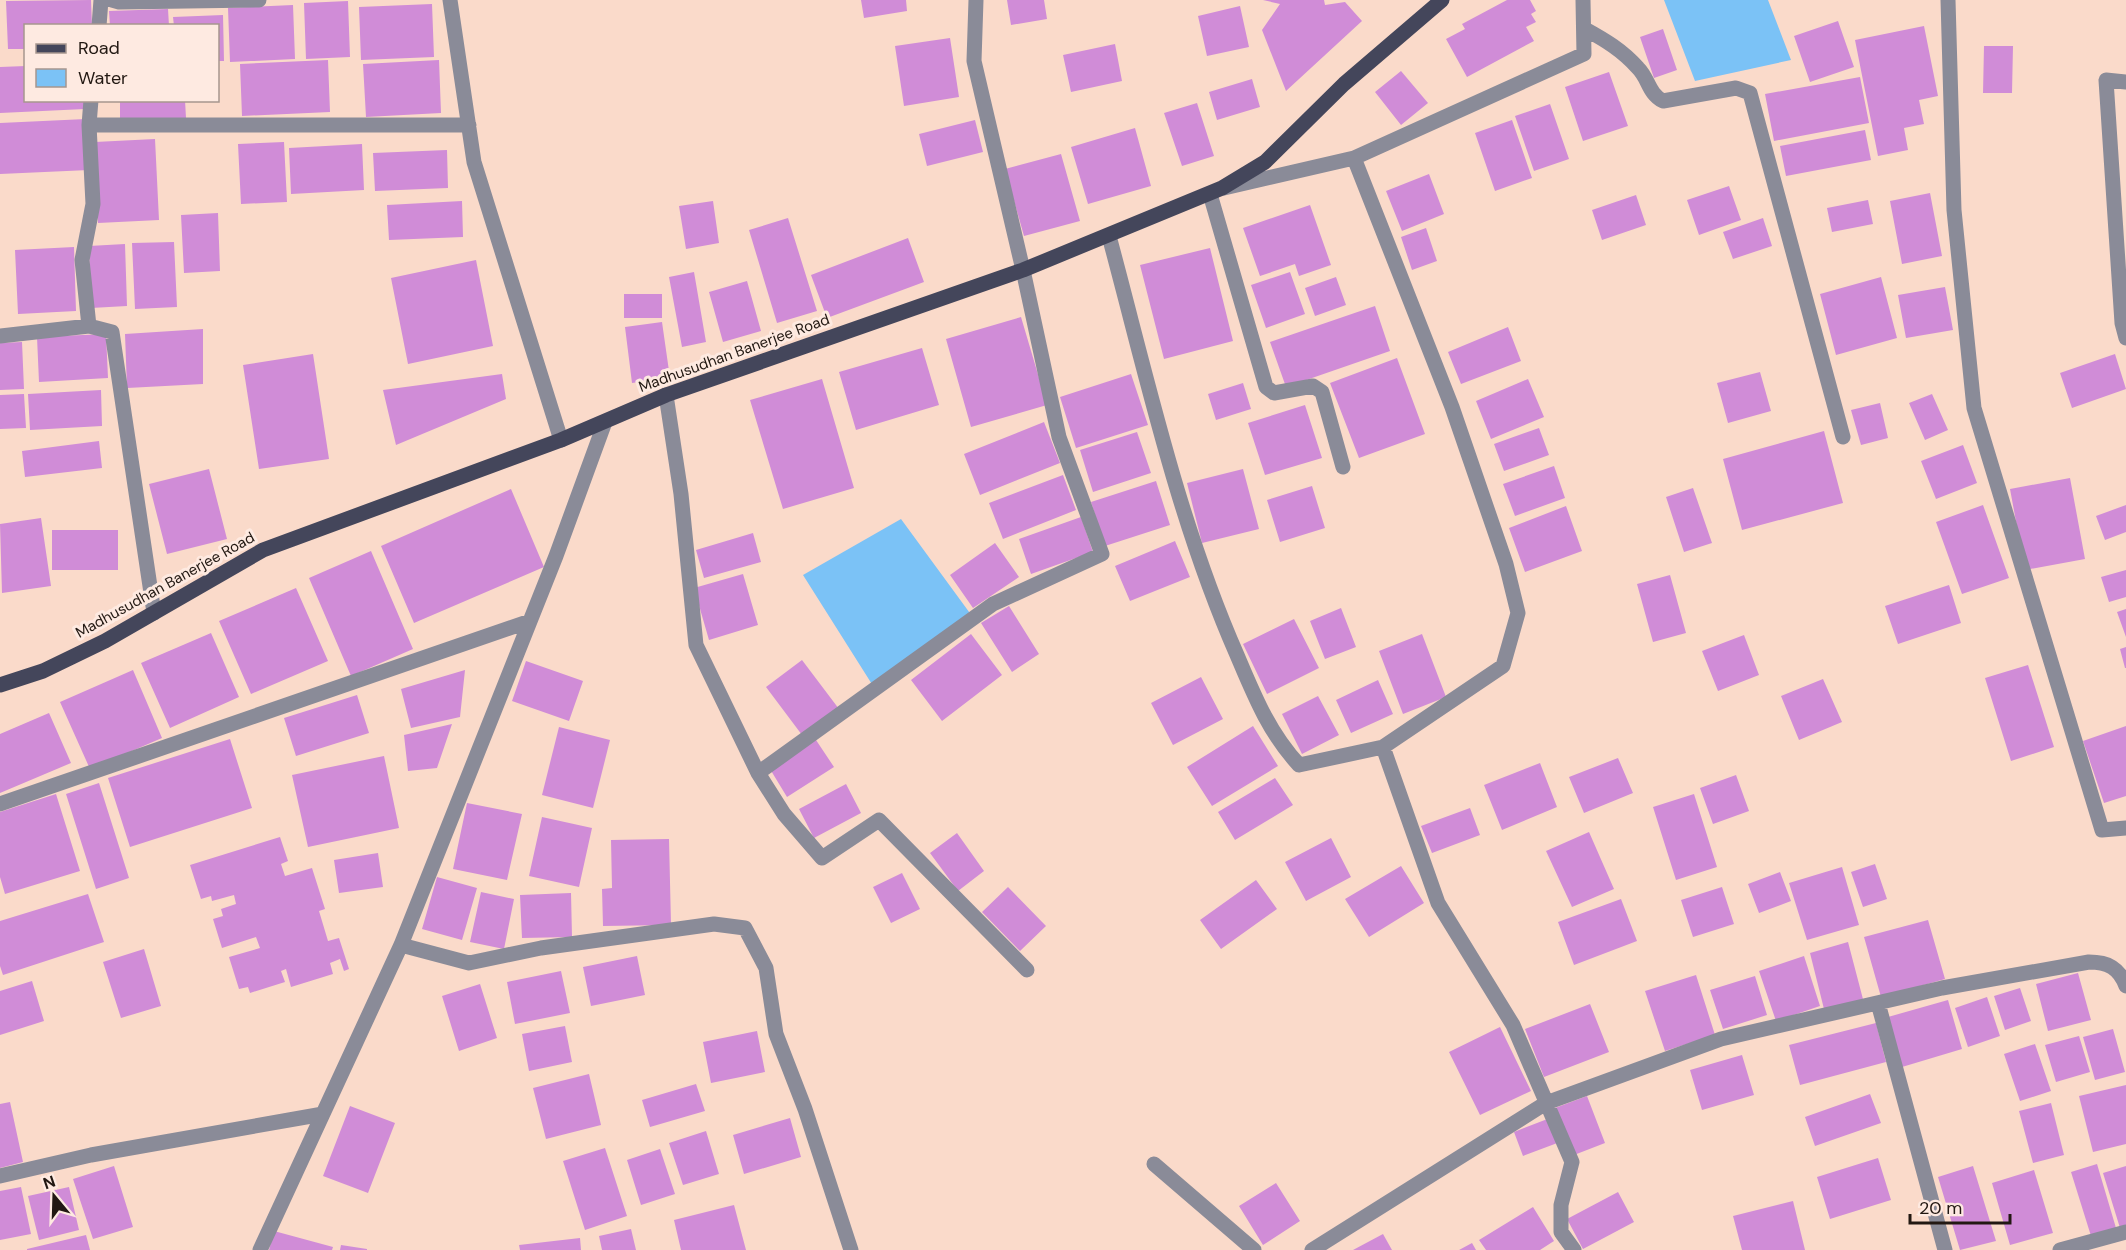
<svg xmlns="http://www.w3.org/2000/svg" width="2126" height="1250" viewBox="0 0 2126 1250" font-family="'DM Sans',sans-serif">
<rect width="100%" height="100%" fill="#fadaca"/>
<!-- water -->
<path fill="#7bc2f6" d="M1664,0H1768L1791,60L1695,81Z
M901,519L972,616L875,689L803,575Z"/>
<!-- building -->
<path fill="#d08cd7" d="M91,0L92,26H26V49H8L6,1Z
M861,0H906L907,11L864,18Z
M1007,0H1044L1047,19L1011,25Z
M1263,0H1324L1325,5L1345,2L1362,21L1286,91L1262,30L1280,4Z
M1507,0H1530L1536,11L1531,14L1536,22L1526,27L1534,41L1467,77L1446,39L1465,29L1462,24Z
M348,1L350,57L306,59L304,3Z
M432,4L434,57L361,60L359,7Z
M293,5L295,59L230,62L228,8Z
M1240,6L1249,47L1207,56L1198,16Z
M168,9L169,26H110L109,11Z
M223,15L224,61H218V26H174L173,17Z
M1838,21L1854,67L1810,82L1794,36Z
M1924,26L1938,96L1919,100L1924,124L1904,128L1908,150L1878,156L1855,40Z
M1663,29L1677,70L1654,78L1640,37Z
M950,38L959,97L904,106L895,46Z
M1115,44L1122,81L1071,92L1063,55Z
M1984,46H2013L2012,93H1983Z
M328,60L330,112L242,116L240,64Z
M439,60L441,113L366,117L363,64Z
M26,66V100H85V109L0,113V67Z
M1401,71L1428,103L1401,125L1375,92Z
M1609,72L1628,126L1583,141L1565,87Z
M1860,77L1869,123L1774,141L1765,94Z
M1252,79L1260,107L1217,120L1209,92Z
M120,100H185L186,118L120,121Z
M1197,103L1214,156L1182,166L1164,113Z
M1550,104L1569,159L1534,171L1515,116Z
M86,119L89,170L0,174V123Z
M975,120L983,152L927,166L919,134Z
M1512,120L1532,178L1495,191L1475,133Z
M1135,128L1151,186L1088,204L1071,147Z
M1865,130L1871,160L1786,176L1780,146Z
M155,139L159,220L98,223L95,142Z
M284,142L287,202L241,204L238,144Z
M362,144L364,190L291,194L289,148Z
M447,150L448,188L375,191L373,153Z
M1061,154L1080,221L1024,236L1005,169Z
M1429,174L1444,214L1402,231L1386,191Z
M1729,186L1741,220L1699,235L1687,200Z
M1930,193L1942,256L1902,264L1890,201Z
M1636,195L1646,225L1602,240L1592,210Z
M1868,200L1873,224L1832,232L1827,208Z
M462,201L463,237L389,240L387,205Z
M713,201L719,243L686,249L679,206Z
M1310,205L1331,265L1299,276L1295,264L1260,276L1243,228Z
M218,213L220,271L184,273L181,215Z
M788,218L817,311L777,323L749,230Z
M1763,218L1772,246L1733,259L1723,232Z
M1426,228L1437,261L1412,270L1401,237Z
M908,238L924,282L827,318L811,275Z
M174,242L177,307L135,309L132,243Z
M125,244L127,306L91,308L89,246Z
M74,247L76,311L18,314L15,250Z
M1210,248L1233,341L1164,359L1140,265Z
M476,260L493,346L408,364L391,278Z
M694,272L706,342L682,347L669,277Z
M1290,272L1305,314L1266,328L1251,285Z
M1336,277L1346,305L1315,316L1305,288Z
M1881,277L1897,338L1836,355L1820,294Z
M747,281L761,331L723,342L709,292Z
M1945,287L1953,330L1906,338L1898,295Z
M624,294H662V318H624Z
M1375,306L1390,351L1286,387L1270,342Z
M1021,317L1047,405L971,427L946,339Z
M662,322L670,378L632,383L625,327Z
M1508,327L1521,361L1461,384L1448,352Z
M203,329V384L127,388L125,334Z
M106,334L108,378L39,382L37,337Z
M22,342L24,389L0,390V343Z
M922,348L939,405L856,430L839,372Z
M313,354L329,459L259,469L243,365Z
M2115,354L2126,389L2072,408L2060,373Z
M1397,358L1425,434L1359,458L1330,383Z
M1760,372L1771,411L1728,423L1717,383Z
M502,374L506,399L396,445L383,390Z
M1131,374L1148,425L1076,448L1060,397Z
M822,379L854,488L783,509L750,400Z
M1528,379L1544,417L1491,439L1476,401Z
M1243,383L1251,409L1216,420L1208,394Z
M101,390L102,426L30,430L28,394Z
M24,394L26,428L0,429V395Z
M1932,394L1948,430L1925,440L1909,403Z
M1880,403L1888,438L1861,445L1851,410Z
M1305,405L1322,458L1265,475L1248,423Z
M1044,422L1060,463L980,495L964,454Z
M1539,428L1549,455L1504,471L1494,444Z
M1824,431L1843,503L1742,530L1723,459Z
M1137,432L1151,473L1093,492L1080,450Z
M99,441L102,468L25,477L22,451Z
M1963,445L1977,483L1936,499L1921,461Z
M1554,466L1565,498L1515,516L1503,484Z
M209,469L227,539L167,554L149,484Z
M1243,469L1259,529L1202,543L1187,483Z
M1063,475L1076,510L1003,539L989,503Z
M2070,478L2085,559L2025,570L2010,489Z
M1156,481L1170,525L1105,546L1091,502Z
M1312,486L1325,528L1280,542L1267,500Z
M1693,488L1712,543L1684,552L1666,497Z
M511,489L544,567L414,623L381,546Z
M1983,505L2009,578L1962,594L1936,522Z
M2126,505V532L2105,540L2096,516Z
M1566,506L1582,551L1525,572L1509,528Z
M1081,517L1093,552L1031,574L1019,539Z
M41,518L51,586L2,593L0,524Z
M52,530H118V570H52Z
M753,533L761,562L704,578L696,550Z
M1175,541L1190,577L1130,601L1115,566Z
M995,543L1019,577L973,608L950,575Z
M371,551L413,649L351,676L309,578Z
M2126,570V597L2109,602L2101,577Z
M743,574L758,625L709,640L694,588Z
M1670,575L1686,633L1653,642L1637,584Z
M1949,585L1961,623L1898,644L1885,606Z
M296,588L328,661L251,694L219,621Z
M1009,606L1039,654L1012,672L981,623Z
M1341,608L1356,647L1325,659L1310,621Z
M2126,609V637L2117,612Z
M1294,619L1319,668L1267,694L1243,644Z
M211,633L239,697L170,728L141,663Z
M971,634L1002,675L942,721L911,680Z
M1422,634L1446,697L1403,714L1379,651Z
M1744,635L1759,675L1718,691L1702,651Z
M2126,647V668H2125L2120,649Z
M802,660L839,709L802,735L766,687Z
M526,661L583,681L569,721L512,701Z
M2028,665L2054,747L2011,761L1985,678Z
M133,670L162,738L90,769L60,702Z
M465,670L460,717L411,728L401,689Z
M1201,677L1223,719L1173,745L1151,703Z
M1823,679L1842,722L1799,740L1781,696Z
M1378,680L1393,714L1351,733L1336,700Z
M357,695L369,733L296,756L284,718Z
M1318,696L1339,735L1302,754L1282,714Z
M49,713L71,763L0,793V734Z
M452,724L437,768L408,771L404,735Z
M1253,726L1278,766L1212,806L1187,767Z
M2126,726V796L2104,803L2083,741Z
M559,727L610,740L593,808L542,795Z
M230,739L252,808L130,847L108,778Z
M816,740L834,767L787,797L770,769Z
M384,756L399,828L308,847L292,775Z
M1618,758L1633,793L1584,813L1569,777Z
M1540,763L1557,807L1502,830L1484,785Z
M1736,775L1749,811L1713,824L1700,788Z
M1275,778L1293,805L1235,840L1218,812Z
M99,783L129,878L96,889L66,794Z
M846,784L861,813L814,838L799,809Z
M56,794L80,871L5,894L0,877V812Z
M1694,794L1717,867L1676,880L1653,807Z
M467,803L522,814L507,880L453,869Z
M1470,808L1480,835L1432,853L1421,826Z
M542,817L592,828L579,887L529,876Z
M1589,832L1614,889L1572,907L1546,851Z
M957,833L984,871L958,891L930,853Z
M280,837L288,861L281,864L285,876L312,868L325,909L319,911L328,941L339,938L349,969L344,971L340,959L330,963L333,974L291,987L286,969L281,971L285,982L250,993L248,987L239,989L229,957L260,948L256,937L222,948L213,919L223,916L221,909L236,904L234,895L212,901L211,896L201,899L190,865Z
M1331,838L1351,877L1306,901L1285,862Z
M669,839L671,925L603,926L602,889L612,888L611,840Z
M378,853L383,887L339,893L334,860Z
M1875,864L1887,899L1863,907L1851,872Z
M1401,866L1424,903L1369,937L1345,899Z
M1842,867L1859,925L1807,940L1789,883Z
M1780,872L1791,901L1759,913L1748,884Z
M902,873L920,909L891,923L873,887Z
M437,877L477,888L462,940L422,929Z
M1256,880L1277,909L1221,949L1200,920Z
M1008,887L1046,926L1020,951L982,912Z
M1722,887L1734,924L1693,937L1681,900Z
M481,892L514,899L504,949L470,942Z
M571,893L572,937L522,938L520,895Z
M88,894L104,942L3,975L0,966V921Z
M1621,899L1637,941L1574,965L1558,922Z
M1928,920L1945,979L1881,997L1864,937Z
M1848,942L1864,1003L1825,1013L1810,953Z
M144,949L161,1006L121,1018L103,962Z
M637,956L645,995L591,1006L583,967Z
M1804,956L1820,1006L1776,1021L1759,971Z
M561,971L570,1013L515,1024L507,982Z
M2078,973L2091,1020L2048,1031L2036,984Z
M1696,975L1715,1035L1665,1051L1645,991Z
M1755,976L1767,1015L1723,1029L1710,990Z
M32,981L44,1021L0,1035V991Z
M480,984L497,1038L459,1051L442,996Z
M2020,988L2031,1021L2005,1030L1994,996Z
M1987,997L2000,1036L1968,1047L1955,1008Z
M1948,1000L1962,1049L1902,1067L1888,1017Z
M1590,1004L1609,1052L1544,1077L1525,1029Z
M1876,1023L1886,1062L1800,1085L1789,1045Z
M565,1026L572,1062L529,1071L522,1034Z
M1500,1027L1531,1091L1480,1115L1449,1052Z
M2113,1029L2125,1072L2095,1080L2083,1037Z
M757,1031L765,1072L711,1083L703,1042Z
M2079,1036L2090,1072L2056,1082L2045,1045Z
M2035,1044L2051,1091L2020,1101L2004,1054Z
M1742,1055L1754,1095L1702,1110L1690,1070Z
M589,1074L601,1125L546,1139L533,1088Z
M696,1084L705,1111L650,1127L642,1100Z
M2126,1085V1144L2093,1152L2079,1096Z
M1870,1094L1881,1123L1815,1146L1805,1117Z
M1587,1096L1605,1143L1574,1155L1555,1108Z
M10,1102L23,1162L0,1168V1104Z
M2051,1103L2064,1155L2033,1163L2019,1111Z
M350,1106L395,1123L368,1193L323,1176Z
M790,1118L801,1157L744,1174L733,1135Z
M1550,1118L1560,1142L1523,1156L1514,1132Z
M706,1131L719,1174L683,1185L669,1143Z
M605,1148L627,1216L585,1230L563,1161Z
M660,1149L675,1194L641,1205L627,1160Z
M1878,1158L1891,1200L1830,1219L1817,1177Z
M2097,1164L2116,1228L2091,1236L2071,1172Z
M114,1166L133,1227L93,1239L73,1179Z
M1973,1166L1996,1241L1960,1250L1938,1177Z
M2126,1166V1226L2120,1228L2103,1173Z
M2034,1170L2053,1233L2010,1245L1992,1183Z
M1276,1183L1300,1221L1263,1245L1239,1206Z
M21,1187L31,1234L0,1240V1191Z
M69,1187L79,1230L39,1240L28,1196Z
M1618,1192L1634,1222L1583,1249L1567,1219Z
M1793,1201L1805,1250H1742L1733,1216Z
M734,1205L746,1250H681L674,1220Z
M1533,1207L1554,1241L1540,1250H1486L1479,1240Z
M631,1229L636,1250H602L599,1236Z
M274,1231L333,1247L332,1250H269Z
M1383,1234L1392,1250H1353Z
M86,1235L90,1250H27V1249Z
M580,1238L581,1250H520L519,1245Z
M1472,1243L1476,1250H1459Z
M341,1245L367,1249V1250H340Z"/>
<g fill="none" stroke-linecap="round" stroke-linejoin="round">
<!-- minor -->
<path stroke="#8a8b98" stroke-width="15" d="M112,0L119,2L259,0
M450,0L474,162L561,440
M1948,0L1954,210L1974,408L2102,830L2126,828
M99,26L101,0
M1585,29C1605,40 1622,50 1638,68C1649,79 1648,93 1663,101L1736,88L1750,93L1843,437
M2126,82L2106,80L2122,323L2126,338
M91,100L89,125L93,204L82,260L89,326L112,332L154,613
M89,125H469
M1354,158L1584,54L1583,0
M1224,188L1354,158L1452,407L1506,564L1518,613L1503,666L1383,747L1438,903L1513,1025L1572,1162L1561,1205V1232L1574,1250
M1210,194L1266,387L1274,393L1313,386L1322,392L1343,467
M1109,236C1147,377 1178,521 1237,655C1254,695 1269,733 1299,765L1383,747
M0,336L89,326
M666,395L681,494L696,645L758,773L784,814L822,858L879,820L1027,970
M758,773L993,604L1102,554L1059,437L1023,270L974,61L976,0
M0,804L530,621
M401,945L469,963L541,948L714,924L745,928L766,968L776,1034L805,1109L851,1250
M1878,1003L1945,1250
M1154,1164L1254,1250
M0,1176L91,1155L323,1114
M260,1250L401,945L556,556L605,422
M1312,1250L1546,1103L1721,1039L1942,988L2089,962C2108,962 2119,968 2126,986
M2060,1250L2126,1232"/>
<!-- major -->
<path stroke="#44465b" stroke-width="15" d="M0,685L43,671L105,641L263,550L561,440L666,395L1023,270L1222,188L1265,162L1344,84L1442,0"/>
</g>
<g text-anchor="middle" stroke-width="6" stroke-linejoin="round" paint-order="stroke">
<!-- street labels -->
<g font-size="15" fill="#221812" stroke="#feeae1">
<text transform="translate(734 353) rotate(-20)" y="5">Madhusudhan Banerjee Road</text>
<text transform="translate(165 585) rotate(-29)" y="5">Madhusudhan Banerjee Road</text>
</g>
</g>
<!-- legend -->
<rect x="24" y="24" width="195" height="78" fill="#feeae1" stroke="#a6968e" stroke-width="1.5"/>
<rect x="36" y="44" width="30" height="9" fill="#44465b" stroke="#a6968e" stroke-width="1.5"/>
<text x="78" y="54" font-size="18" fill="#221812">Road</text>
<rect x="36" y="69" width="30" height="18" fill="#7bc2f6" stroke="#a6968e" stroke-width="1.5"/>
<text x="78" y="84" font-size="18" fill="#221812">Water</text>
<!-- north arrow -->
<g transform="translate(54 1196) rotate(341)" stroke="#feeae1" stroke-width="4.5" paint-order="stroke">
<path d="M0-4.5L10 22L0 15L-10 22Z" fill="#221812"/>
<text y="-9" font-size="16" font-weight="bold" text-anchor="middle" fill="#221812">N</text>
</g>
<!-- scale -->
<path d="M1910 1214v9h100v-9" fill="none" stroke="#221812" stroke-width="3"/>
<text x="1919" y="1214" font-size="18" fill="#221812" stroke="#feeae1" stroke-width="4.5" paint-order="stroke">20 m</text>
</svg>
